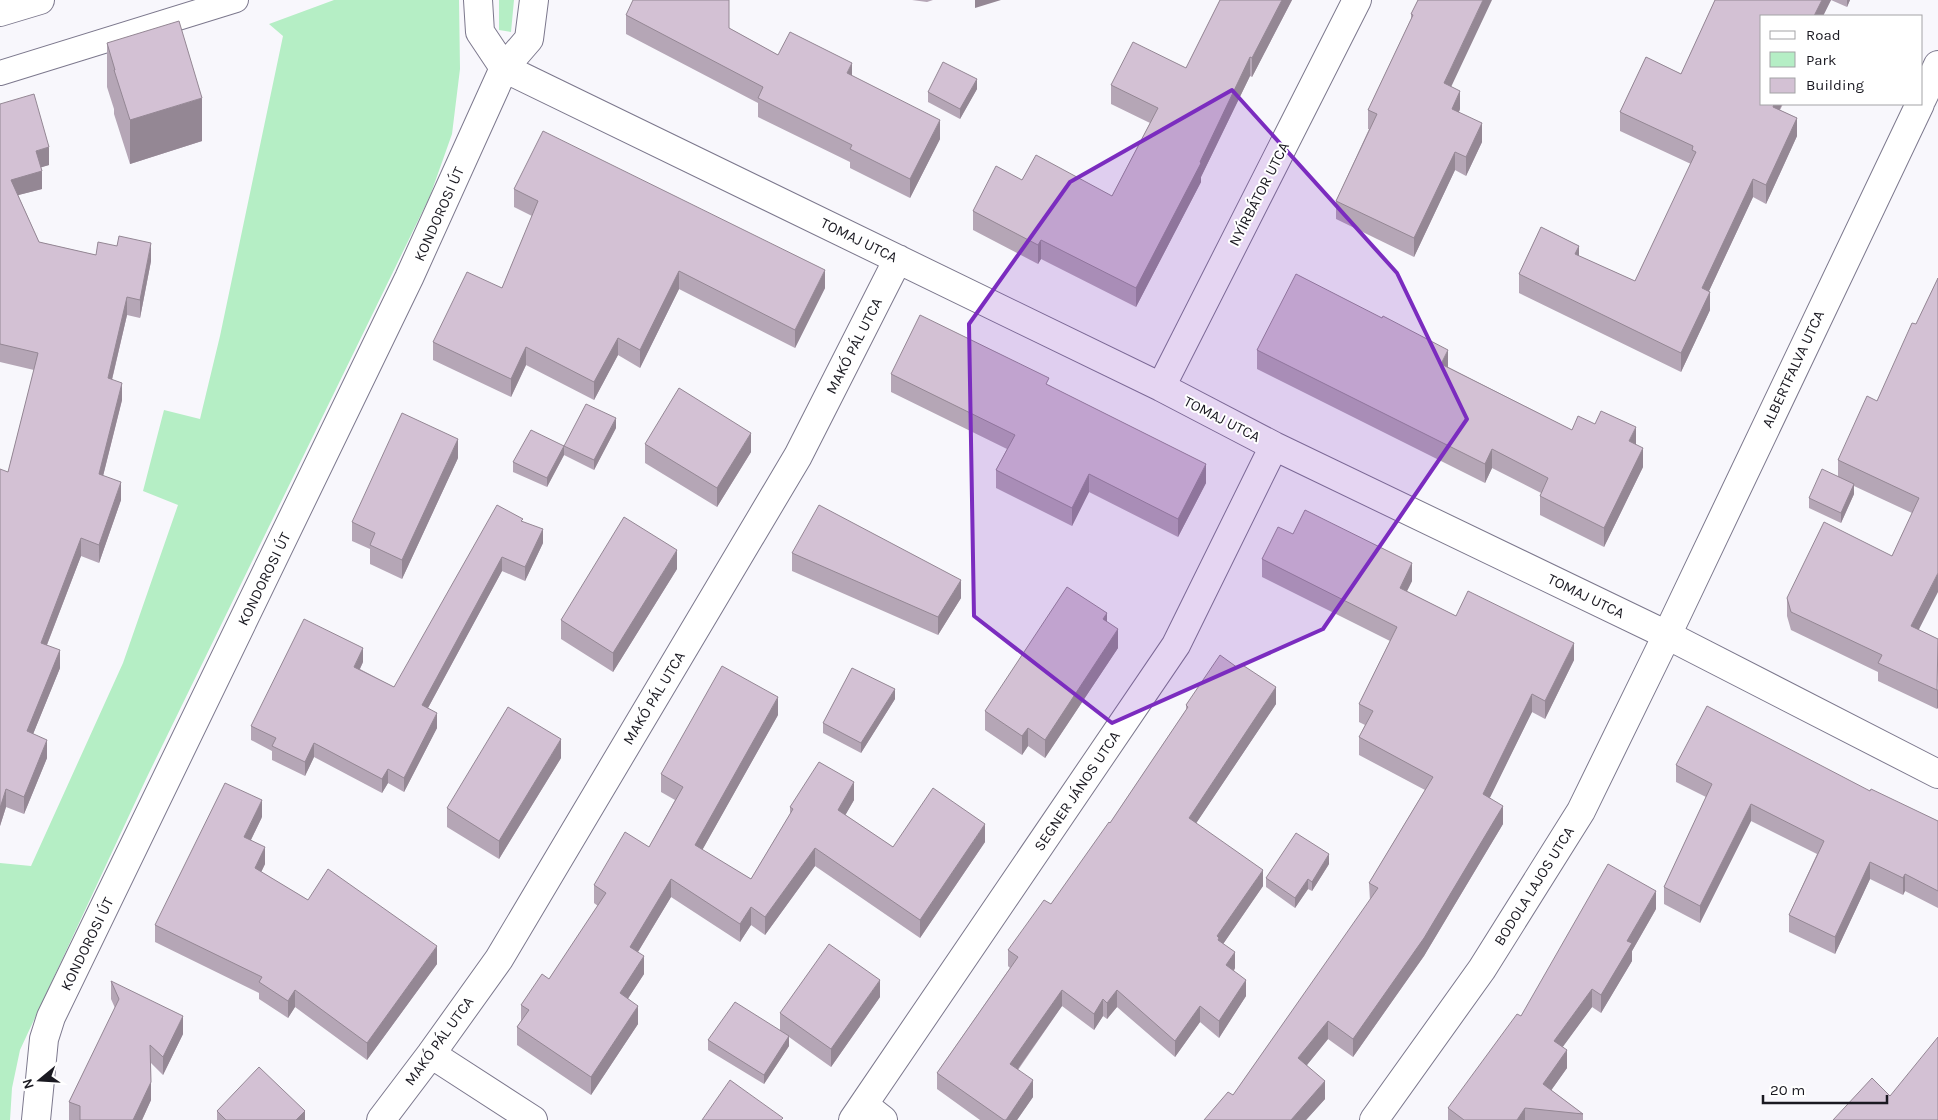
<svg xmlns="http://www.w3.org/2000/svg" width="1938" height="1120" viewBox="0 0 1938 1120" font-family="Karla,sans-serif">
<rect width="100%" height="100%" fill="#f8f7fc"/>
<!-- green -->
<path fill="#b5eec5" d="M334,0H459L460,69L452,134L430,196L146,779L20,1050L12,1088L10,1120H0V863L31,866L123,663L178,505L143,491L164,410L200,419L220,336L283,36L269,24Z
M499,0H514L511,32L499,30Z"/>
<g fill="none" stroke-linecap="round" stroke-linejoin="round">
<!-- lane casing -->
<g stroke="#7c788d" stroke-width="26">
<path id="lane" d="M0,73L236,0"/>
</g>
<!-- street casing -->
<g stroke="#7c788d" stroke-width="30">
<path id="street" d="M478,0L480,32L504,68
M504,68L1161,387L1274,446L1667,635L1938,774
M1922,99L1938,65
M1161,387L1357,0
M431,1054L533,1120
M864,1105L883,1120
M36,1120L44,1039L51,1017L409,278L504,68L529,39L534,0
M381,1120L431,1054L499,959L798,456L898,259
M853,1120L1176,645L1274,446
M1374,1120L1482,969L1581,811L1667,635L1920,104"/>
</g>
<!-- secondary casing -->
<g stroke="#7c788d" stroke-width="30">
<path id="secondary" d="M0,12L40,0"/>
</g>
<!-- lane -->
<use href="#lane" stroke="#fff" stroke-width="24"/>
<!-- street -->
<use href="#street" stroke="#fff" stroke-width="28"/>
<!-- secondary -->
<use href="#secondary" stroke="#fff" stroke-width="28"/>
</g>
<!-- wall -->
<path fill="#b5a6b6" d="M912,0H933L927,2Z
M1220,0H1292L1252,77L1250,76L1201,177V182L1136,307L1041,259L1038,264L973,230V211L1022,180L1112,196L1150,123L1111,104V85L1186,68Z
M1418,0L1460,109L1459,112L1482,142L1466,176L1455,170L1414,257L1336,219V201L1369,129H1368V110L1411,19V14Z
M1715,0H1831L1823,16H1762V104H1783L1780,110L1797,118V136L1766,204L1753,197L1709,291L1710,292V310L1681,372L1519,293V274L1541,227L1579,246V256L1635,281L1691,164L1620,131V112L1646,57L1681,74Z
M1831,0H1850L1847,7Z
M626,15L729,28L778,55L852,76L940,139L910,198L850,168V162L758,117V103L626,34Z
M107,43L202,141L130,164L114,114V109L107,87Z
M977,89L960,119L928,102V92Z
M0,104L49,165L41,167L42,189L18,195L39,242L96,255L151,261L140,318L127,315L112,380L122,400L103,476L121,500L99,563L81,556L47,645L60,668L33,734L47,758L24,814L6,807L0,826L8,472L34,370L0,362Z
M514,189L825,288L795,348L679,289L640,368L618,355L594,400L526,365L511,397L433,360V342L502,288L532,216L514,207Z
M1938,278L1919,630L1938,639L1937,709L1878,681V672L1791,630L1787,616V598L1892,556L1912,513L1854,486V494L1841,523L1809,508V498L1838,476V460L1877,401L1916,324Z
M1257,350L1448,367L1572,430L1636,444L1643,467L1604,547L1540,515V496L1541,493L1492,468L1485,483L1257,369Z
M891,374L1049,385L1206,483L1178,537L1089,492L1072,526L996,488V470L1007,449L891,392Z
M616,428L594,470L564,455L547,487L513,472V462Z
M645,444L751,452L717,507L645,463Z
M458,458L402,579L370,564V549L352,541V522Z
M523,522L543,543L525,581L502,571L428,708L437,728L404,792L388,783L382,793L314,757L305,776L272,760V751L251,740V726L363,662L360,669L394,687Z
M1293,534L1412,581L1407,591L1456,616L1574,660L1545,719L1532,712L1489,798L1503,824L1424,956L1353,1057L1328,1039L1307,1065L1325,1099L1306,1120H1204L1233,1095L1370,901L1369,883L1425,790L1359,755V737L1365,725L1359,722V704L1390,641L1262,577V559Z
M792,553L961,598L938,635L792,571Z
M677,569L613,672L561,639V620Z
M1107,622L1118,648L1045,758L1028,746L1022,755L985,730V711Z
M895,699L861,753L823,733V723Z
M1276,704L1196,823L1263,886L1223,944L1235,968L1234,971L1246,996L1219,1038L1200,1022L1175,1057L1117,1007L1107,1019L1103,1016L1094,1030L1062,1006L1018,1070L1033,1097L1017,1120H980L937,1089V1073L1010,968L1008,966V950L1051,904L1110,823L1186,710V705Z
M778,715L702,850L751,879L790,814V807L854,800L845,815L893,847L985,842L920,938L815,866L765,935L751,925L740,942L671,897L638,952L644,974L628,998L638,1024L591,1095L517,1045V1027L521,1021V1005L549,979L598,906L594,903V885L649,847L675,800L661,792V774Z
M561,758L499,859L447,827V808Z
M1676,765L1870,791L1938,821V908L1905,891L1903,895L1870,879L1835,954L1789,932V915L1817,854L1751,821L1700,923L1664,904V887L1706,797L1676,782Z
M262,817L251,840L265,864L261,872L308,900L437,964L367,1060L295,1007L288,1018L259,999V993L155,942V925Z
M1329,864L1312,891L1308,889L1295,908L1266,887V878Z
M1656,909L1632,951V961L1601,1013L1592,1007L1562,1047L1567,1068L1551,1090L1583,1114V1120H1448V1108L1521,1016Z
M111,981L183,1034L163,1075L151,1063V1100L142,1120H69V1102L115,1008L111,999Z
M880,997L831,1067L789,1037V1046L764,1084L708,1050V1040L780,1030V1013Z
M217,1111L305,1120H217Z"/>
<!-- shaded-wall -->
<path fill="#948794" d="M975,0H1001L975,8Z
M1282,0H1292L1252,77V58Z
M1483,0H1492L1444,102V83Z
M1822,0H1831L1823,16H1814Z
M1847,0H1850L1847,7Z
M1250,57V76L1201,177V182L1136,307V288L1200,162Z
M852,63V82L847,73Z
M977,79V89L960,119V109Z
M1460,91V109L1452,128V109Z
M202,98V141L130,164V120Z
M1774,104H1782L1773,125V107Z
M1797,118V136L1766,204V185Z
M940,120V139L910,198V179Z
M1482,123V142L1466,176V157Z
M49,147V165L36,169V151Z
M1455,152V170L1414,257V238Z
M42,171V189L11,197V180Z
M1753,179V197L1702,306V288Z
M1041,240V259L1038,264V245Z
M151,243V261L140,318V300Z
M1579,246V264L1575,254Z
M825,270V288L795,348V330Z
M679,271V289L640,368V350Z
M1710,292V310L1681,372V353Z
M127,297V315L108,396V378Z
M618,338V355L594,400V382Z
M526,347V365L511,397V379Z
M1448,350V369L1441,364Z
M122,383V400L99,492V474Z
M616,418V428L594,470V460Z
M1636,427V446L1629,441Z
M751,433V452L717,507V488Z
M458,439V458L402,579V560Z
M564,446V455L547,487V478Z
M1643,448V467L1604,547V528Z
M1492,449V468L1485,483V464Z
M1206,464V483L1178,537V519Z
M1089,474V492L1072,526V508Z
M121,482V500L99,563V545Z
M1854,484V494L1841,523V513Z
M543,529V543L525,581V567Z
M81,538V556L41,660V643Z
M677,550V569L613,672V653Z
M502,557V571L422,719V705Z
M1412,563V581L1400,605V588Z
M1938,573V592L1911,645V626Z
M961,580V598L938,635V617Z
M1107,613V632L1103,619Z
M1118,629V648L1045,758V740Z
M1574,643V660L1545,719V701Z
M363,648V662L354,681V667Z
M60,650V668L27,749V731Z
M1276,687V704L1189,834V818Z
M895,689V699L861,753V743Z
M1938,689V708L1937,709V690Z
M1532,694V712L1483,812V794Z
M778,697V715L695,863V845Z
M437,713V728L404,792V778Z
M1028,728V746L1022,755V736Z
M561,739V758L499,859V841Z
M47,740V758L24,814V797Z
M314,743V757L305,776V762Z
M388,769V783L382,793V779Z
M854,782V800L838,828V810Z
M6,789V807L0,826V808Z
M262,800V817L244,854V837Z
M1751,804V821L1700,923V906Z
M1503,806V824L1424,956L1353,1057V1039Z
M985,824V842L920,938V920Z
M265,847V864L255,885V868Z
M815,848V866L765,935V917Z
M1329,854V864L1312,891V882Z
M1870,862V879L1835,954V937Z
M1263,870V886L1219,950L1217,936Z
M1905,874V891L1903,895V878Z
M671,879V897L630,965V947Z
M1308,879V889L1295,908V898Z
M1656,891V909L1632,951V961L1601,1013V995L1627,941Z
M751,907V925L740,942V924Z
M437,946V964L367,1060V1043Z
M1235,952V968L1226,981V965Z
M644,956V974L620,1011V993Z
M880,980V997L831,1067V1049Z
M1246,980V996L1219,1038V1021Z
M1592,989V1007L1554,1059V1041Z
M295,990V1007L288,1018V1001Z
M1062,990V1006L1010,1080V1064Z
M1117,990V1007L1107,1019V1003Z
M1103,999V1016L1094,1030V1014Z
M638,1006V1024L591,1095V1077Z
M1200,1006V1022L1175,1057V1041Z
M183,1016V1034L163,1075V1057Z
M1328,1021V1039L1298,1076V1058Z
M789,1036V1046L764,1084V1075Z
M1567,1050V1068L1543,1102V1084Z
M1033,1080V1097L1017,1120H1006Z
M1325,1081V1099L1306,1120H1291Z
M151,1082V1100L142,1120H133Z
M1525,1108V1120H1517Z
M305,1111V1120H296Z"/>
<!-- building -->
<path fill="#d3c1d4" stroke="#948794" d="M633,0H729V28L778,55L790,32L852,63L847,73L940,120L910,179L850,149L852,145L758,98L763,87L626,15Z
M1220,0H1282L1252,58L1250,57L1200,162L1201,163L1136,288L1041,240L1038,245L973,211L996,166L1022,180L1036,155L1112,196L1158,108L1111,85L1133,42L1186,68Z
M1418,0H1483L1444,83L1460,91L1452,109L1482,123L1466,157L1455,152L1414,238L1336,201L1377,114L1368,110L1413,15L1411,14Z
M1715,0H1822L1814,16H1762V104H1774L1773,107L1797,118L1766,185L1753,179L1702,288L1710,292L1681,353L1519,274L1541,227L1579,246L1575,254L1635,281L1696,152L1692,150L1693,146L1620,112L1646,57L1681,74Z
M179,21L202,98L130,120L114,70H115L107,43Z
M943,62L977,79L960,109L928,92Z
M34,94L49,147L36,151L42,171L11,180L39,242L96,255L98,242L117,246L119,236L151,243L140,300L127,297L108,378L122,383L99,474L121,482L99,545L81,538L41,643L60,650L27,731L47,740L24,797L6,789L0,808V469L8,472L38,353L0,344V104Z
M543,131L825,270L795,330L679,271L640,350L618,338L594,382L526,347L511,379L433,342L467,272L502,288L538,201L514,189Z
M1296,274L1382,318L1383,316L1448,350L1441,364L1572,430L1578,416L1595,424L1601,411L1636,427L1629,441L1643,448L1604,528L1540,496L1548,478L1492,449L1485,464L1257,350Z
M1938,278V573L1911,626L1938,639L1937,690L1878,663L1882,655L1791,612L1787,598L1824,522L1892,556L1919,498L1838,460L1867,396L1877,401L1912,323L1916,324Z
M920,315L1049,378L1046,384L1206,464L1178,519L1089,474L1072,508L996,470L1015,435L891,374Z
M679,388L751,433L717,488L645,444Z
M586,404L616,418L594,460L564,446Z
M402,413L458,439L402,560L370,545L375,533L352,522Z
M531,430L564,446L547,478L513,462Z
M1822,469L1854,484L1841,513L1809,498Z
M497,505L523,519L521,521L543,529L525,567L502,557L422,705L437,713L404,778L388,769L382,779L314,743L305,762L272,746L276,738L251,726L304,619L363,648L354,667L394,687Z
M819,505L961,580L938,617L792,553Z
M1305,510L1412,563L1400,588L1456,616L1468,591L1574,643L1545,701L1532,694L1483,794L1503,806L1424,938L1353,1039L1328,1021L1298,1058L1325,1081L1291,1120H1204L1228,1092L1233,1095L1378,888L1369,883L1433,777L1359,737L1373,711L1359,704L1397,627L1262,559L1278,527L1293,534Z
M624,517L677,550L613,653L561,620Z
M1067,587L1107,613L1103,619L1118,629L1045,740L1028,728L1022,736L985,711Z
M1220,655L1238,668L1241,664L1276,687L1189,818L1263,870L1217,936L1219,938L1218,940L1235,952L1226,965L1246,980L1219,1021L1200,1006L1175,1041L1117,990L1107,1003L1103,999L1094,1014L1062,990L1010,1064L1033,1080L1006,1120H1004L937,1073L1018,957L1008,950L1044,900L1051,904L1109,822L1110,823L1188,707L1186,705Z
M722,666L778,697L695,845L751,879L793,809L790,807L819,762L854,782L838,810L893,847L933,788L985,824L920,920L815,848L765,917L751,907L740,924L671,879L630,947L644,956L620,993L638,1006L591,1077L517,1027L529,1010L521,1005L542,974L549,979L606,893L594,885L625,832L649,847L683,787L661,774Z
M852,668L895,689L861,743L823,723Z
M1707,706L1870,791L1871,789L1938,821V891L1905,874L1903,878L1870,862L1835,937L1789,915L1824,841L1751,804L1700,906L1664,887L1712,784L1676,765Z
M508,707L561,739L499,841L447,808Z
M225,783L262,800L244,837L265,847L255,868L308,900L328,869L437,946L367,1043L295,990L288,1001L259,982L262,977L155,925Z
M1296,833L1329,854L1312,882L1308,879L1295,898L1266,878Z
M1608,864L1656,891L1627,941L1632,943L1601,995L1592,989L1554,1041L1567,1050L1543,1084L1583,1114L1525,1108L1517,1120H1464L1448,1108L1517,1014L1521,1016Z
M829,944L880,980L831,1049L780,1013Z
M111,981L183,1016L163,1057L150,1045L151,1082L133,1120H80V1106L69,1102L119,999Z
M735,1002L789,1036L764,1075L708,1040Z
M1938,1037V1120H1833L1872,1078L1890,1096Z
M259,1067L305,1111L296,1120H226L217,1111Z
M730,1080L783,1118L781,1120H702Z"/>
<!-- marked area -->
<path fill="#7b2cbf" fill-opacity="0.2" stroke="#7b2cbf" stroke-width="4" stroke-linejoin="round" d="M1232,90L1397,273L1467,419L1323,629L1112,723L974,616L969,324L1070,182Z"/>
<g text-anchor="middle" stroke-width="4" stroke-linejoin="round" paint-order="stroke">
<!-- street labels -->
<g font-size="15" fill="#1a1921" stroke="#fff">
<text transform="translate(1259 194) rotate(-63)" y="5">NYÍRBÁTOR UTCA</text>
<text transform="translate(439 214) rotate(-66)" y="5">KONDOROSI ÚT</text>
<text transform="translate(859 240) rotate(26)" y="5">TOMAJ UTCA</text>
<text transform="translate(854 346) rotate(-63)" y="5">MAKÓ PÁL UTCA</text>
<text transform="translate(1793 369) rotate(-65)" y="5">ALBERTFALVA UTCA</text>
<text transform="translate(1222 419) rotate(27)" y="5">TOMAJ UTCA</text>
<text transform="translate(264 579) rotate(-64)" y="5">KONDOROSI ÚT</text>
<text transform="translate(1586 596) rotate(26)" y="5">TOMAJ UTCA</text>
<text transform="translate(654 698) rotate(-59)" y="5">MAKÓ PÁL UTCA</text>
<text transform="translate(1077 791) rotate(-56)" y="5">SEGNER JÁNOS UTCA</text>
<text transform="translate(1534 886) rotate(-58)" y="5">BODOLA LAJOS UTCA</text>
<text transform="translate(87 944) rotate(-64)" y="5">KONDOROSI ÚT</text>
<text transform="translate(439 1041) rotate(-54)" y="5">MAKÓ PÁL UTCA</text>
</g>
</g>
<!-- legend -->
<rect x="1760" y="15" width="162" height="90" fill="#ffffff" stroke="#a3a3a6"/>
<rect x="1770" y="31" width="25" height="8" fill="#ffffff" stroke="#a3a3a6"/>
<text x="1806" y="40" font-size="15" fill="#1a1921">Road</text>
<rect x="1770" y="52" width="25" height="15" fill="#b5eec5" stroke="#a3a3a6"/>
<text x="1806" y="65" font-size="15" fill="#1a1921">Park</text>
<rect x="1770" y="78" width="25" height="15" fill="#d3c1d4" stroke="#a3a3a6"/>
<text x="1806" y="90" font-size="15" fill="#1a1921">Building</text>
<!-- north arrow -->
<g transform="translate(40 1080) rotate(252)" stroke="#ffffff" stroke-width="4" paint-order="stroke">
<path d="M0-4L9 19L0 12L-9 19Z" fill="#1a1921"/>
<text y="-8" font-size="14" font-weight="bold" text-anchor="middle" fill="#1a1921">N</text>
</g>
<!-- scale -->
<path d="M1763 1095v8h124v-8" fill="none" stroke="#1a1921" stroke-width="2.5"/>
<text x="1770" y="1095" font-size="15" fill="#1a1921" stroke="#ffffff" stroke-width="4" paint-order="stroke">20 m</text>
</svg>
